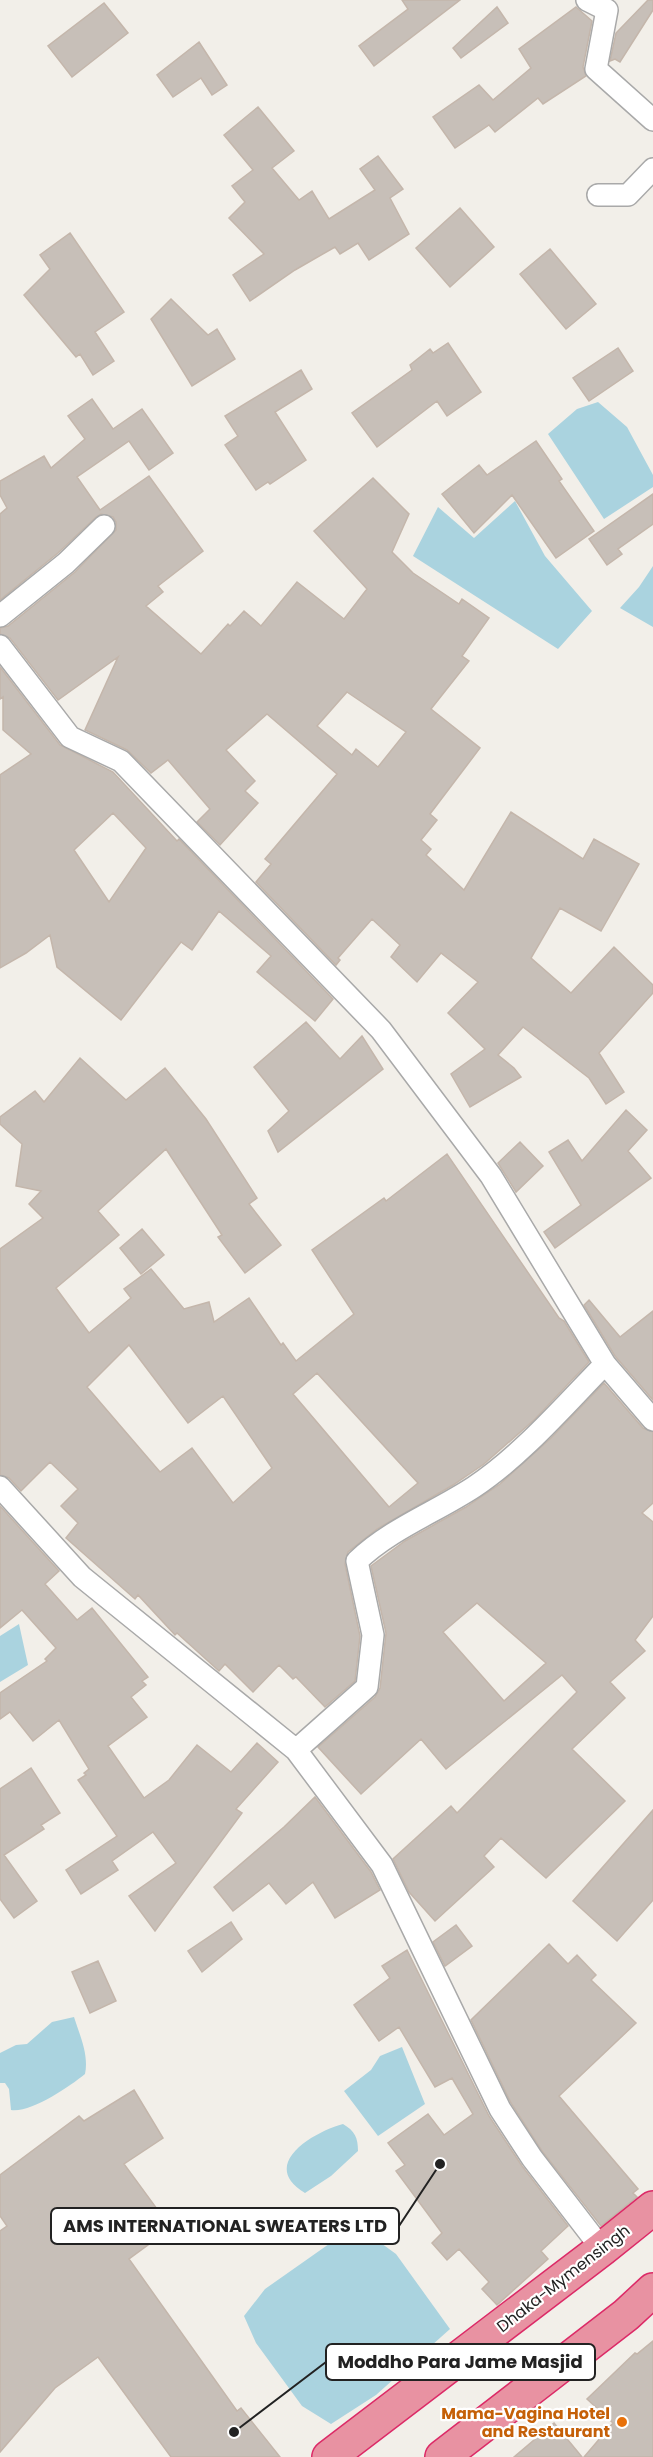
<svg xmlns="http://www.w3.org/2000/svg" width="653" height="2457" viewBox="0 0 653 2457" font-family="Poppins,sans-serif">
<rect width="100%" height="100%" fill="#f2efe9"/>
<!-- water -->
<path fill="#aad3df" d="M598,402L627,427L653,475V487L604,519L548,434L577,409Z
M515,501L545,556L592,611L558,649L413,556L438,507L474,538Z
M653,566V627L620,608L639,587Z
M19,1624L28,1665L0,1682V1636Z
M74,2017C80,2036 89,2055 85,2074C69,2087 31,2113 11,2110L9,2089L5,2083H0V2053L16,2045L27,2044L52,2022Z
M402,2047L425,2104L378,2136L344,2091L371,2070L380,2056Z
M343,2124C355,2131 358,2138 358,2151L331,2176L305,2193C258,2165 313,2132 343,2124Z
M356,2225L396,2254L450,2329L376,2395L331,2424L302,2406L256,2343L244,2316L265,2289Z"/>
<!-- building -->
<path fill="#c7bfb8" stroke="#c4b6ab" stroke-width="1.5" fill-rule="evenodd" d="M402,0H460L374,66L359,46L408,9Z
M648,0H653V10L620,62L615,59L610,61L616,33Z
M104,3L128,33L72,77L48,46Z
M497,7L508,23L461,58L453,48Z
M576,7L592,21L583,67L586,76L543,104L538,98L495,132L489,125L455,148L433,117L479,85L493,100L531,68L519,49Z
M199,42L227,85L212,95L201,78L173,97L157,75Z
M258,107L294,151L272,168L299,200L312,191L329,219L375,190L360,169L378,156L403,189L390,198L409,234L369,260L358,243L340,254L335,247L295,270L250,301L233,275L264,254L229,218L245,202L232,186L253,170L224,135Z
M460,208L494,247L450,287L416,248Z
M70,233L124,312L95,332L114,361L93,375L80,354L76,357L24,295L50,269L40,255Z
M550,249L596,304L566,329L520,274Z
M171,299L208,335L217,329L235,359L192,386L151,319Z
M448,343L481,392L447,416L437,401L377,447L352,413L412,370L410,365L430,349L433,353Z
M618,348L633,371L589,401L573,378Z
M301,370L312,389L275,412L306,460L270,484L268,482L256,490L225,445L238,436L225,416Z
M92,399L113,429L142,409L173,453L149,470L129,441L77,477L100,510L149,476L203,551L158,586L163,592L146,606L201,654L228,624L230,626L244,611L261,626L297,582L344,619L367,589L314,531L373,478L409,514L392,552L413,573L459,604L462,599L489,618L462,656L469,661L431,709L480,748L430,814L437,820L421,840L431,849L426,855L464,890L511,812L583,859L594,839L639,864L601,931L560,908L531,958L571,993L614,947L653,985V993L599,1053L624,1092L606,1104L589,1078L523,1027L498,1055L514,1068L521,1077L470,1107L451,1074L485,1049L448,1013L478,982L441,953L417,982L391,957L400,945L372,919L338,958L340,960L336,965L256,882L271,864L265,859L337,774L267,714L226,750L255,781L245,791L258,803L220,845L197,822L210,809L168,760L151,773L127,750L85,730L118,657L58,700L10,638L0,634V628L8,626L75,572L116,530V522L113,517L101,514L96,517L58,553L0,600V514L7,508L0,495V481L44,456L51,468L85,439L68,416ZM347,692L406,732L378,767L356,749L352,755L317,726Z
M536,441L562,479L559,481L594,531L556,558L512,495L474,533L442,494L479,465L487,475Z
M653,494V524L618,549L622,554L607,565L589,539Z
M0,667L60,745L113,772L177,841L179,839L333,999L315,1021L257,972L271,956L219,911L192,950L181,942L121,1020L57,967L50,935L26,953L0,968V775L31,754L3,730V697L0,699ZM113,813L146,848L109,902L74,850Z
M306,1022L340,1059L362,1036L383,1069L278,1152L268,1131L289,1111L254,1067Z
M80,1058L126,1100L165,1068L206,1119L257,1198L249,1204L281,1245L245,1273L218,1237L222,1235L166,1149L98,1211L119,1235L56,1288L89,1333L131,1298L124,1289L151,1269L184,1309L209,1302L214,1322L249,1298L281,1345L283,1343L296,1361L354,1314L312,1250L384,1198L386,1201L447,1154L559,1318L564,1321L589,1362L534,1420L484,1464L453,1485L377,1529L348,1552L345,1564L360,1636L355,1681L325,1707L296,1677L293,1679L279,1665L253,1692L225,1664L219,1671L177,1633L175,1635L138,1595L135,1599L66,1538L78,1523L61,1506L78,1489L50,1462L21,1491L9,1478L0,1475V1249L43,1218L29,1204L41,1191L16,1186L22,1144L0,1124V1117L35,1091L44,1102ZM129,1345L188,1423L223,1396L272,1468L233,1503L192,1448L160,1472L87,1387ZM317,1373L418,1483L389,1507L293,1394Z
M626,1110L647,1130L628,1151L651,1178L555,1248L544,1232L581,1205L549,1152L568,1140L582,1161Z
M520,1142L543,1166L516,1192L498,1163Z
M142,1229L164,1255L141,1274L120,1248Z
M589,1300L620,1337L653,1311V1400L615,1356L584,1305Z
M604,1383L643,1428L653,1432V1503L642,1513L653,1522V1616L635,1640L645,1651L610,1682L625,1698L572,1749L625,1801L546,1878L501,1838L484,1856L494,1867L435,1921L409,1892L393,1859L451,1806L457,1813L577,1692L562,1675L446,1769L421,1739L361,1794L318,1747L375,1697L380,1688L386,1633L371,1566L405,1541L466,1507L500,1484L551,1438ZM477,1603L546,1663L504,1701L443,1632Z
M0,1506L59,1571L45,1584L77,1620L92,1608L148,1677L142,1681L146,1685L131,1697L147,1717L108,1746L144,1798L169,1780L197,1745L231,1772L257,1743L278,1762L236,1809L242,1813L155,1931L129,1896L176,1863L153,1832L112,1861L118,1870L81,1894L66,1870L117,1836L78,1780L86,1775L84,1773L89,1769L59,1720L33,1741L10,1712L0,1719V1693L47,1661L45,1659L56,1648L22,1610L0,1628Z
M31,1768L60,1813L41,1825L44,1829L4,1855L37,1901L14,1918L0,1899V1789Z
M315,1797L371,1872L380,1890L335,1918L313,1882L286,1904L269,1883L233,1911L214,1887L284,1827Z
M653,1810V1900L617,1941L573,1901Z
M231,1922L242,1939L202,1972L188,1951Z
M456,1925L472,1946L445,1966L433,1942Z
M549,1944L568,1964L577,1955L596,1975L591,1980L636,2023L559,2096L638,2189L633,2193L637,2197L601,2226L542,2151L511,2103L471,2020Z
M407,1950L489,2116L522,2166L568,2226L541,2251L548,2259L497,2305L482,2289L489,2282L459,2249L447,2260L432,2243L442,2233L396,2171L405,2165L388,2143L428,2114L444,2135L473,2114L452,2078L435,2087L399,2027L379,2041L354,2005L390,1978L382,1966Z
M98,1961L116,2001L90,2013L72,1972Z
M134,2090L163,2138L124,2164L171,2228L129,2259L237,2411L241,2408L280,2457H171L98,2357L55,2388L0,2452V2231L7,2226L0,2216V2175L79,2116L84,2121Z
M653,2341V2457H584L613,2423L587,2399L635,2353L637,2354Z
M554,2423L582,2457H514Z"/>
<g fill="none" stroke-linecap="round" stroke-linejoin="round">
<!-- street casing -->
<g stroke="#a9a9a9" stroke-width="24">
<path id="street" d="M587,0L607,10L596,69L653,120
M598,195H628L653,169
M0,616L66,563L104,526
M0,646L70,737L121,761L381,1030L491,1176L605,1364L653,1420
M0,1487L82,1577L296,1750L382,1865L500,2109L532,2158L602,2249
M296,1750L367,1687L373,1635L357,1561C390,1529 436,1512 474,1487C522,1455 565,1405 605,1364"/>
</g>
<!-- highway casing -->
<g stroke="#dc2a67" stroke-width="36">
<path id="highway" d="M329,2457L602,2249L653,2208
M442,2457L626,2315L653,2290"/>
</g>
<!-- street -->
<use href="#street" stroke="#fff" stroke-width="21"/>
<!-- highway -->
<use href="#highway" stroke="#e892a2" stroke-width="33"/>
</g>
<!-- markers -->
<circle fill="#e8710a" stroke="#fff" stroke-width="2" cx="622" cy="2422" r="6"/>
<g text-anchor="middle" stroke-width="4.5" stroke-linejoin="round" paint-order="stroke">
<!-- street labels -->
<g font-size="16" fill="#222" stroke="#fff">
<text transform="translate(563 2278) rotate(-38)" y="6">Dhaka-Mymensingh</text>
</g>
<!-- food labels -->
<g font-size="16" font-weight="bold" fill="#c56008" stroke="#fff" text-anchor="end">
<text x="610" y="2419">Mama-Vagina Hotel<tspan x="610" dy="18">and Restaurant</tspan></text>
</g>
</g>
<!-- callouts -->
<path fill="none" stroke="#222" stroke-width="2" d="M440 2164L399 2226M234 2432L326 2362"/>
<g fill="#222" stroke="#fff" stroke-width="2">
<circle cx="440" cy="2164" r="6"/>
<circle cx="234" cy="2432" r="6"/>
</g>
<g fill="#fff" stroke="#222" stroke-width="2">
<rect x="51" y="2208" width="348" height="36" rx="6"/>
<rect x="326" y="2344" width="269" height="36" rx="6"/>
</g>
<g font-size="18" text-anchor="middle" font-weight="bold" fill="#222">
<text x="225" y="2232">AMS INTERNATIONAL SWEATERS LTD</text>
<text x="460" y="2368">Moddho Para Jame Masjid</text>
</g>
</svg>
